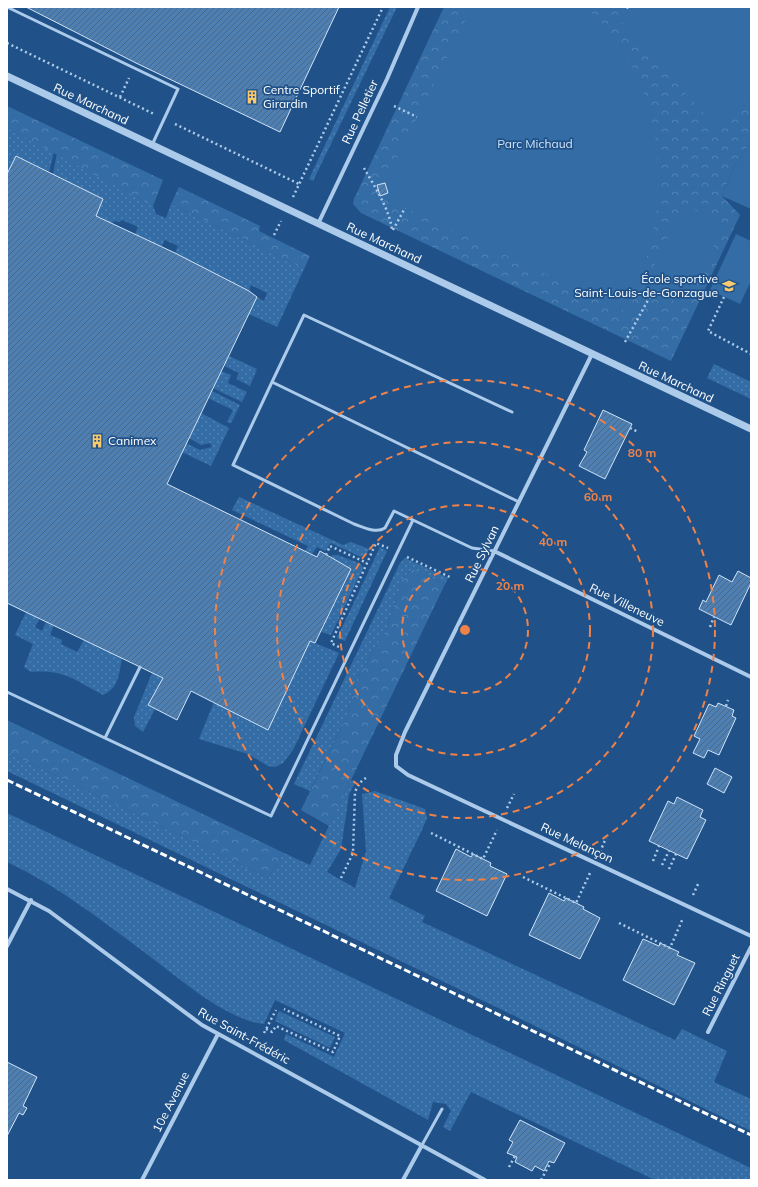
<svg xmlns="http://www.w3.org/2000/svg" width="758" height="1187" viewBox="0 0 758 1187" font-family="Mulish,sans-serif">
<defs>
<pattern id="grass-dots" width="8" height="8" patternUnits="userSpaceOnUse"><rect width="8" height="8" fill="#346da6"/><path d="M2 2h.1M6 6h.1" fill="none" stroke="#5283b3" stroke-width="1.8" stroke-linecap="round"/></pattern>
<pattern id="forest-crowns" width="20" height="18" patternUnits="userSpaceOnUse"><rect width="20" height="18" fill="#346da6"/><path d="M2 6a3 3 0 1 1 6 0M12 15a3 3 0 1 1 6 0" fill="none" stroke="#5283b3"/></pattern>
<pattern id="building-hatch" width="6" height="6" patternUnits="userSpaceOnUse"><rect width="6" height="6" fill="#4d7fb2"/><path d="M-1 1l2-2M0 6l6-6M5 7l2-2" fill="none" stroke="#4d6884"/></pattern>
</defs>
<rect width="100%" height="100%" fill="#205289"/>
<!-- grass -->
<path fill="url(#grass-dots)" d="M390,7H397L313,181L309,179Z
M7,128L54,152L49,172L16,156L7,174Z
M57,153L153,206L156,214L166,218L171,204L304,269L277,327L249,314L257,297L264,301L267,293L251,285L249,291L175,253L178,246L165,240L161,247L135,234L138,227L122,220L120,222L115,221L112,223L96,216L103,199L53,174Z
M229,356L257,369L250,386L236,379L239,373L224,366Z
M714,364L751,382V399L707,378Z
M221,371L231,375L228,383L247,392L242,402L213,388Z
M212,391L240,405L231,423L227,422L233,410L208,398Z
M201,413L229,428L211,466L182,452L186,443L200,450L212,447L210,443L201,445L189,438Z
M239,497L343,545L351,542L369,549L367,554L361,557L331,543L325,551L317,547L312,554L305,551L308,546L232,510Z
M380,547L387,551L345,641L337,638Z
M332,555H338L361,564L363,568L331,635L321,632L351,569L331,557Z
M405,558L448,578L445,584L412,569L403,578L386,630L356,680L348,714L310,791L294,784L400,563Z
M26,612L40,618L35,627L42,631L46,622L54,625L50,635L62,640L61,644L77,652L84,640L122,658C119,674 119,688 103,695C75,680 64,669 31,672L24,667L33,644L15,635Z
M310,641L339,653L293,750L283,763L275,767L268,766L248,754L199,739L214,702Z
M152,673L163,678L149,705L155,709L143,732L135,726L134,717Z
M7,752L268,878L284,853L310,865L351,780L355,783L349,794L341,849L327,872L355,888L366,851L362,794L375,791L425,809L427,818L421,832L389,898L425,916L422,922L675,1040L682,1029L727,1051L714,1082L751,1099V1131C504,1010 255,891 7,771Z
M7,813L751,1168V1180H655L471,1092L450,1131L443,1127L451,1111L446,1104L433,1102L428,1120L284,1040L286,1034L334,1057L345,1033L275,1000L264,1024C226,1020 179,978 148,955C104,922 58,886 7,862Z
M279,1011L335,1037L330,1048L275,1021Z"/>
<!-- forest -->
<path fill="url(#forest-crowns)" d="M444,7H751V142L734,166L722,196L740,215L671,361L361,213L353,204L354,199Z
M7,106L163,180L153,206L7,128Z
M179,187L260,226L259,231L310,256L304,269L171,204Z
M412,569L445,584L329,826L301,810L348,714L356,680L386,630L403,578Z
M7,720L284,853L268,878L7,752Z"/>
<!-- garden -->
<path fill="#346da6" d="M472,7H585C646,58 668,146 655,222C650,253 638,283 629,313L397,204L385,182Z
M631,7H751V98L718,129L619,19Z
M751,142V209L722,196L734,166Z
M690,208L720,221L722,229L687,302L680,304L649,289L647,280L682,209Z
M736,234L751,241V281L740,304L710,290Z"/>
<!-- building -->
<path fill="url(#building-hatch)" stroke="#d0e4f8" d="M26,7H339L280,132L136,63Z
M16,156L103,199L96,216L175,253L249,291L257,297L167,484L317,557L320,551L351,569L315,643L310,641L268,730L191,691L177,720L148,705L163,678L7,603V174Z
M385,183L388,193L380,196L377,185Z
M603,410L632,424L605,479L579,466L587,452L584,450Z
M738,571L751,578V583L731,625L699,609L703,600L706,602L719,575L732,582Z
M718,703L734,710L732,716L736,718L719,755L708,750L704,758L693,753L700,739L694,736L709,704L716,707Z
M715,768L732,777L724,793L707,784Z
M677,797L703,810L700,817L706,820L687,859L649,841L668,801L674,804Z
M456,849L471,857L473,854L491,863L490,866L507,874L487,916L436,891Z
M549,893L564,901L566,898L584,907L583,909L600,918L580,959L529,935Z
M643,939L659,946L660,943L679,952L677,955L695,963L674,1005L623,980Z
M7,1062L37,1077L23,1106L27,1108L23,1115L19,1113L7,1136Z
M520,1120L565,1143L554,1163L549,1161L544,1171L535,1166L532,1171L515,1162L517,1157L507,1153L513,1142L509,1140Z"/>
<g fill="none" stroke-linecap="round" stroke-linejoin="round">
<!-- path -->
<path stroke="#accbeb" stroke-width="2.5" stroke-dasharray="2 3" stroke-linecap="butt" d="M627,7L629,10
M7,43L154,114
M120,97L129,78
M394,106L417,117
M175,124L299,184
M364,168C374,186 390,209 392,231
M293,197L383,7
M393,230L405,208
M274,235L281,221
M724,297L708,331L751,354
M625,342L653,291
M630,428L638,432
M326,555L330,546L367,563
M407,557L452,578
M710,627L714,617
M339,647L331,643L376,543L388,548
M726,706L728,700
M507,808L514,794
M431,833L483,859L497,830
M600,852L606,838
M653,861L659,846
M662,865L669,851
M669,869L676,854
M523,877L576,903L590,873
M341,878L353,853L355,792C358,785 361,780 368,777
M693,895L699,882
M619,923L670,948L683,918
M266,1029L272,1032L276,1026L333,1052L340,1036L284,1009
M264,1033L276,1010
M509,1167L515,1156
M541,1180L551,1162"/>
<!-- service -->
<path stroke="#accbeb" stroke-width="3" d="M7,7L178,89L152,145
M272,382L304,315L512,412
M494,551L472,548L394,511L385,528C376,534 363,527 354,524L233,465L272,382L519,502
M7,692L271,816L413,520
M105,738L140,667
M422,1145L442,1109"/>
<!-- minor -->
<path stroke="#accbeb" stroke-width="4" d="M318,224L387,79L418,7
M592,354L405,732L396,755V766L408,775L751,936
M494,551L751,677
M7,889L49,911L202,1025L485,1180
M7,946L31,900
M708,1032L751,947
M142,1180L218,1034
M403,1180L422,1145"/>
<!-- tertiary -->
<path stroke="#accbeb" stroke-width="7" d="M7,76L751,429"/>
<!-- rail -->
<path stroke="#fff" stroke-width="3" stroke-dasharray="7 3" stroke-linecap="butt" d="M7,780L751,1135"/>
</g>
<!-- distance rings -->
<g fill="none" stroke="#ee8249" stroke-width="2" stroke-dasharray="7 5">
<circle cx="465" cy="630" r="63"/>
<circle cx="465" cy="630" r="125"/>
<circle cx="465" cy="630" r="188"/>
<circle cx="465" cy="630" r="250"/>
</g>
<!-- icons -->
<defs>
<g id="building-bare" transform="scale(1.08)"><path d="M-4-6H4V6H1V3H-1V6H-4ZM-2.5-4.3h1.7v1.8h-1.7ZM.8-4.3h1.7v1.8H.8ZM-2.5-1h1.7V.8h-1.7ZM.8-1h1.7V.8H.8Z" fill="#f8ca6d" stroke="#205289" stroke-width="2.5" paint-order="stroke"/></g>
<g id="school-bare" transform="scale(1.08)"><path d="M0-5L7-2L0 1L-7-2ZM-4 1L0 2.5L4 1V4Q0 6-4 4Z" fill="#f8ca6d" stroke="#205289" stroke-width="2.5" paint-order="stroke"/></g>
</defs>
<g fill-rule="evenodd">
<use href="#building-bare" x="252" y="97"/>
<use href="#school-bare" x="729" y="286"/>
<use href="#building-bare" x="97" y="441"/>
</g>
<g text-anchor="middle" stroke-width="3.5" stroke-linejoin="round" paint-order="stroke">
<!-- poi labels -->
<g font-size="12" fill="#fff" stroke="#205289" text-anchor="start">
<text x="263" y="94">Centre Sportif<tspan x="263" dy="14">Girardin</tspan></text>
<text x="718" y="283" text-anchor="end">École sportive<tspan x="718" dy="14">Saint-Louis-de-Gonzague</tspan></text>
<text x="108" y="445">Canimex</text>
</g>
<!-- street labels -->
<g font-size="12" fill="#fff" stroke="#205289">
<text transform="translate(91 104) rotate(25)" y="4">Rue Marchand</text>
<text transform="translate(360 112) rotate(-65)" y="4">Rue Pelletier</text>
<text transform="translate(384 243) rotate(25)" y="4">Rue Marchand</text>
<text transform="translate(676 382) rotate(25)" y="4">Rue Marchand</text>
<text transform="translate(482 554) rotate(-64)" y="4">Rue Sylvan</text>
<text transform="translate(627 605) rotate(26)" y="4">Rue Villeneuve</text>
<text transform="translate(577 843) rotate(25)" y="4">Rue Melançon</text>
<text transform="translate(721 985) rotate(-63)" y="4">Rue Ringuet</text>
<text transform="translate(244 1036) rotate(29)" y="4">Rue Saint-Frédéric</text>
<text transform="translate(171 1102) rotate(-63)" y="4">10e Avenue</text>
</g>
<!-- park labels -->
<g font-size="12" fill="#d0e4f8" stroke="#205289">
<text x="535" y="148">Parc Michaud</text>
</g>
</g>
<circle cx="465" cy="630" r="6" fill="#ee8249" stroke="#205289" stroke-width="2"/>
<g font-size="12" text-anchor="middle" font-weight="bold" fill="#ee8249" stroke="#205289" stroke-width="3.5" stroke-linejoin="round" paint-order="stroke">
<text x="642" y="457">80 m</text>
<text x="598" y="501">60 m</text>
<text x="553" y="546">40 m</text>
<text x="510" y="590">20 m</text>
</g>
<!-- border -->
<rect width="758" height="1187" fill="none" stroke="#ffffff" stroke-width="16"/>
</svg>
